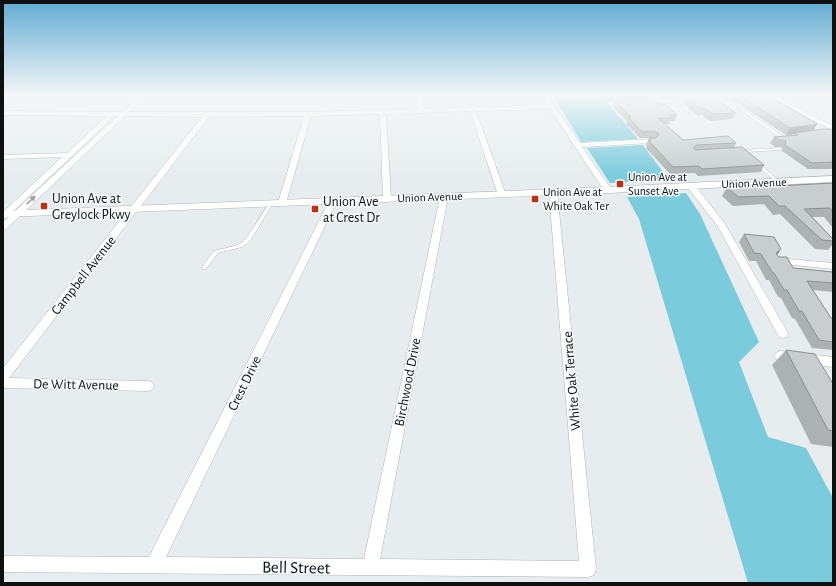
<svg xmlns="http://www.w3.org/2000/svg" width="836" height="586" viewBox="0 0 836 586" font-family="'Alegreya Sans',sans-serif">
<rect width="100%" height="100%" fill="#e7edee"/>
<!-- green -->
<path fill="#7acbdc" d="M553,95H601L638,139L581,142Z
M643,145L668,179L610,183L587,148Z
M686,193L700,214L759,342L739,362L768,437L806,448L833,498V583H748L639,219L627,197Z"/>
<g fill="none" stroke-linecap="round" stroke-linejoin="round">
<!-- service casing -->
<g stroke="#afb5b7" stroke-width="1">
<path id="service" d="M100,95H103L99,98H97V96Z
M740,108H742L784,137L787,136L789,137L782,139L740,110Z
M780,148H781V150L746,152L744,153L741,151L743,150Z
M757,163H759L779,181V183H777L757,165Z
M270,202H272L273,203L250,241L242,247L218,253L206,269H202V267L214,251L238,245L246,239Z"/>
</g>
<!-- minor casing -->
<g stroke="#afb5b7" stroke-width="1">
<path id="minor" d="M141,95H147L129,112H308L418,109L417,95H423L424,109L548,105L541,95H547L580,143L652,139L655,141L652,143L582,147L612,190L608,192H605L550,109L476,111L506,195L502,197L498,195L470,111L386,114L391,199L387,201L383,199L380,114L311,116L286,203L282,205L278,203L304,116L209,117L9,378L148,381L152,382L154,386L152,390L148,391L3,388V368L202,117L125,116L6,229L3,230V222L118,116H114L74,154L73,156L71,157L6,218L3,219V212L62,157L3,159V155L67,153L107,116L3,115V111L122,112Z
M736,95H774L833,126V131L768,96L643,104L640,102L643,100Z
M688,184H694L725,224L787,331L788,334L787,337L783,338L779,337L717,225L688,188Z
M550,190H556L557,192L596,569L594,575L588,577L3,572V556L149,557L329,201L333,199L337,201L166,557L364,559L440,197L444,195L448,197L380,559L579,561L549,192Z
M777,258L833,263V269L774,263L772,261Z
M780,351L833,357V367L780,361L776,359L774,356L776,353Z"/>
</g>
<!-- tertiary casing -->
<g stroke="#afb5b7" stroke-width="1">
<path id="tertiary" d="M833,176V182L608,193L3,217V211L608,187Z"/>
</g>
<!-- service -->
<use href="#service" fill="#fff" fill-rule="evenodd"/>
<!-- minor -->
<use href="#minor" fill="#fff" fill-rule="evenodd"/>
<!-- tertiary -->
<use href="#tertiary" fill="#fff" fill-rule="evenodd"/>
</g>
<!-- wall -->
<path fill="#acb1b2" d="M601,95H645L643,99L611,100L608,102Z
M673,95H710L675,97Z
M736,95H761L817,124L813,130H833V169H808L782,151V147H775L770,143L774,137L794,135L795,134L786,135L733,100Z
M685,97L736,113L732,119L710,121L702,115L698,116L683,103Z
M615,101L661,105L677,115L675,121H670L669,124H665L683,140L736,143L734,148L764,165L761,172L698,176L695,173L670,174L646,148L647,146L646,145L649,138H653H640L626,124L627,121L613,107Z
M833,183V228L824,217H812L833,239V244L828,250L815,249L780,214L773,215L764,204L733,206L722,196L727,187Z
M744,234L777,255L793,268L833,272V292L813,290L831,318L833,319V350L812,348L795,319L792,318L781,298L778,297L769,280H766L756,261H749L739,242Z
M786,350L833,384V447L811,444L772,365Z"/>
<!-- shaded-wall -->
<path fill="#8c9091" d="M611,95H613L611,100L608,102L610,96Z
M817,124L813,131L795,133V134L786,135L790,128Z
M781,249L776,257L777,252Z"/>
<!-- building -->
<path fill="#c8cecf" stroke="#8c9091" d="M710,95L736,113L713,114L705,109H701L685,97Z
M739,95H761L774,99L817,124L790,128Z
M653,99L661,105L665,104L677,115H669L672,118H658L683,140L728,136L736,143L697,145L694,147V149L697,150L742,147L764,165L702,169L699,166L673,167L649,141H651L649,138H655L659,135L658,133L654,131L642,132L628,117H631L615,101Z
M823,129H831L833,130V162L812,163L785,145L786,141L779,140L774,137L798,135L795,133Z
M774,183L777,186L833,183V211L830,208L804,209L833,239V241L822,240L785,206H779L769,196L738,197L727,187Z
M744,234L774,237L781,249L777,252L776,254L779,257H787L793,268L833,272V283L807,281L831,318L833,319V342L819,340L802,311H799L787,290H784L774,273L772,272L761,254L754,253Z
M786,350L815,354L833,384V431L828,430Z"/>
<!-- one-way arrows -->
<defs><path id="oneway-solid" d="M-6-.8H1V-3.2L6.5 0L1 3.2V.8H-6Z"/></defs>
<use fill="#9f9f9f" href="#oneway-solid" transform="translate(31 200) rotate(-43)"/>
<!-- sky -->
<linearGradient id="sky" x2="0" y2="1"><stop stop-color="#61abd2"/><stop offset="0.54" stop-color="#f4f7f7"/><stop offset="1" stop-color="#f4f7f7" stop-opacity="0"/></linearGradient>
<rect width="836" height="177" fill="url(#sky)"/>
<!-- markers -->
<g fill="#bc3017" stroke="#f4fafc" stroke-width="1.5">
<rect x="616" y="180" width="8" height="8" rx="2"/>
<rect x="531" y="195" width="8" height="8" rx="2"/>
<rect x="40" y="202" width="8" height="8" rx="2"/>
<rect x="311" y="205" width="8" height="8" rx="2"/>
</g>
<g text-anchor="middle" stroke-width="3" stroke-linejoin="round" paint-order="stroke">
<!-- far-poi labels -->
<g font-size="12" fill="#0e1010" stroke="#f4fafc" text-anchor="start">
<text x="628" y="181">Union Ave at<tspan x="628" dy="14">Sunset Ave</tspan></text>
<text x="543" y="196">Union Ave at<tspan x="543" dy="14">White Oak Ter</tspan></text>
</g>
<!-- far-street labels -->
<g font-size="12" fill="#0e1010" stroke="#f4fafc">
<text transform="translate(754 183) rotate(-2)" y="4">Union Avenue</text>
<text transform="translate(430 197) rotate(-2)" y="4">Union Avenue</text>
</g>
<!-- poi labels -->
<g font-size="14" fill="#0e1010" stroke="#f4fafc" text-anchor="start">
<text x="52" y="203">Union Ave at<tspan x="52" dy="16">Greylock Pkwy</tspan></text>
<text x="323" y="206">Union Ave<tspan x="323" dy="16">at Crest Dr</tspan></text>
</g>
<!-- street labels -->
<g font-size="14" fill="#0e1010" stroke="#f4fafc">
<text transform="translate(83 275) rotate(-52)" y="5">Campbell Avenue</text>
<text transform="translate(571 381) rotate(-95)" y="5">White Oak Terrace</text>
<text transform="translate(407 382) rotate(-79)" y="5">Birchwood Drive</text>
<text transform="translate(244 383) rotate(-64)" y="5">Crest Drive</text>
<text transform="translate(76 384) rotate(1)" y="5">De Witt Avenue</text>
</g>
<!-- near-street labels -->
<g font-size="17" fill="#0e1010" stroke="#f4fafc">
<text transform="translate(296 567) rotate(1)" y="6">Bell Street</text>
</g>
</g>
<!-- border -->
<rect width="836" height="586" fill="none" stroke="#0e1010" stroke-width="8"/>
</svg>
